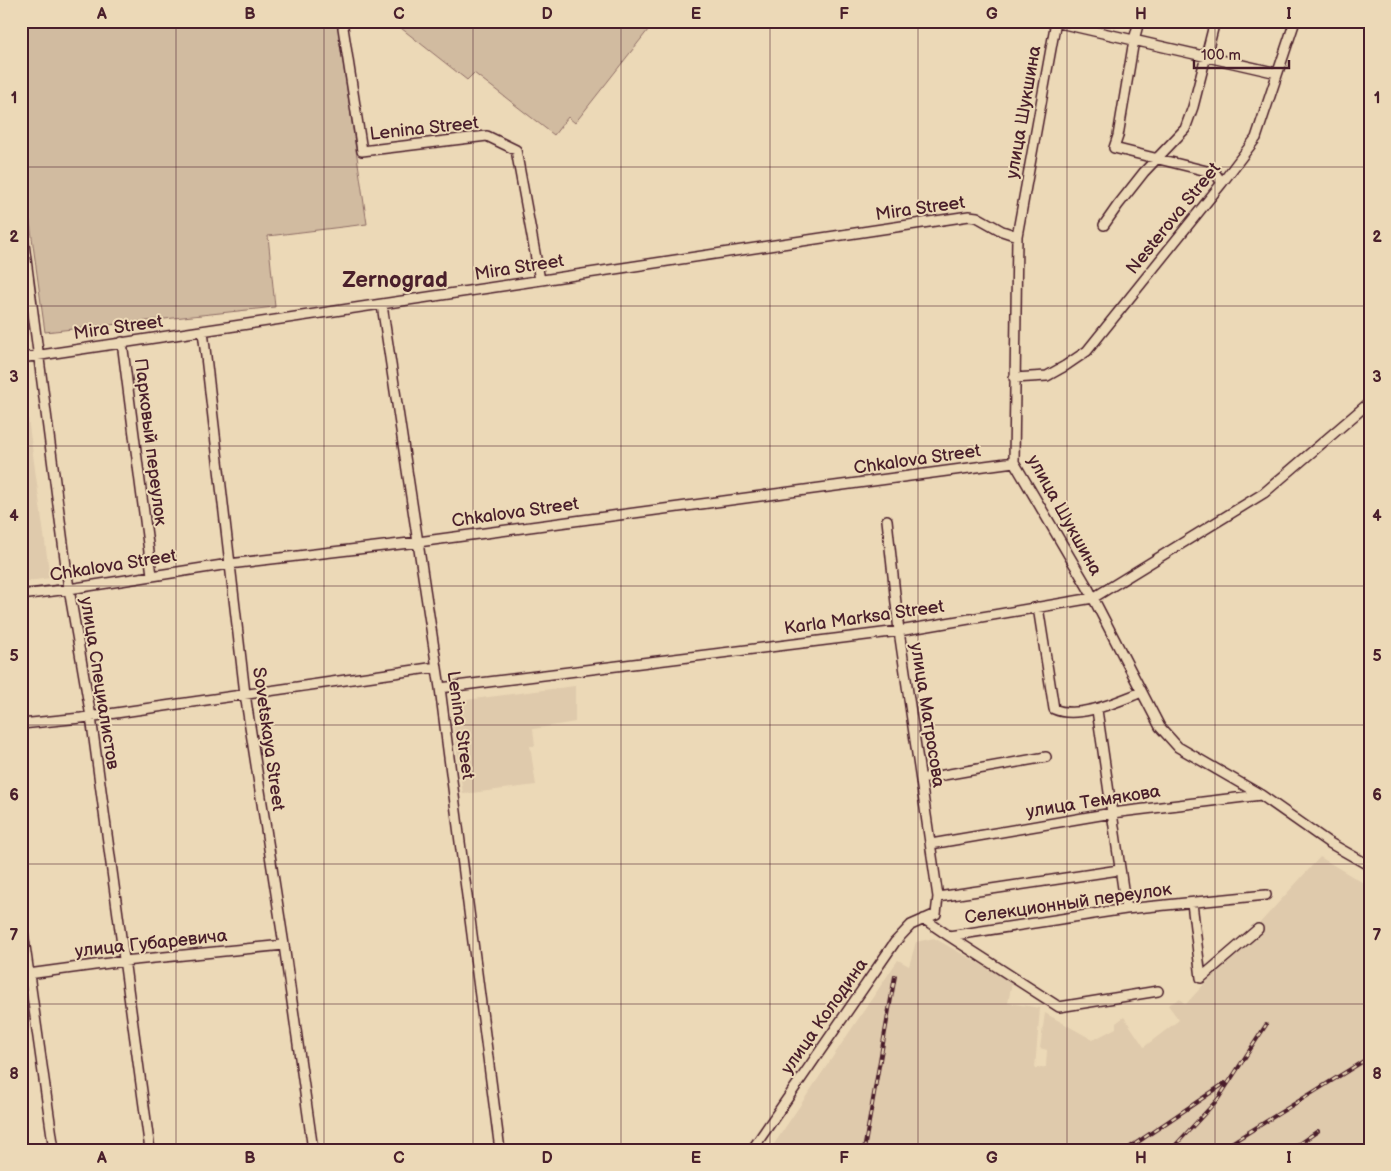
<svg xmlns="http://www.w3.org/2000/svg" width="1391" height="1171" viewBox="0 0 1391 1171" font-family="'Balsamiq Sans',sans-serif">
<rect width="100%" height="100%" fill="#ecd9b7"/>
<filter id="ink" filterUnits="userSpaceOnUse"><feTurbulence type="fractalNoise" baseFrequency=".02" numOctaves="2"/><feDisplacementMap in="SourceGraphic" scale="10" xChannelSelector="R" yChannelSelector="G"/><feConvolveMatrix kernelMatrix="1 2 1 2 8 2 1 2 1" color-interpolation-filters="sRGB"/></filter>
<g filter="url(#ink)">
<!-- built -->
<path fill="#dfcaac" d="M21,368L50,578L21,582Z
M575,686V722L533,729L535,746H530L536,785L463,794L450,702Z
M1320,857L1370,887V1150H770L898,960L909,966L916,942L934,938L1012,982L1008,1003L1040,1008L1035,1068L1046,1067L1047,1050L1040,1048L1045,1013L1093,1040L1116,1028V1023L1124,1017L1144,1047L1179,1020L1168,1005L1179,999L1186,1004Z"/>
<!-- park -->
<path fill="#d1bba0" stroke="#8e6d66" d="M21,21H337L367,224L268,236L275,307L45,332L21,157Z
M392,21H646L652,25L575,123L568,117L554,135L474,73L467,80Z"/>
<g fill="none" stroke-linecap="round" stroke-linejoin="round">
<!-- minor casing -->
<g stroke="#4a1f2b" stroke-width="12">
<path id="minor" d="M342,21L362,151L487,136L516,150L540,280
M1056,21L1017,236L1014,462L1088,588L1160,727L1178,747L1261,795L1328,842L1370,866
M1139,21L1134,40L1118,136L1114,148L1215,173L1222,183
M1055,22L1277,73
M21,221L69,589L91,717L150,1150
M1104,225L1118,205L1144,172L1185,129L1193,107L1215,21
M382,305L440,688L500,1150
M203,331L245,694L284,945L313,1150
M122,342L152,575
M21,358L969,216L977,217L1002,231L1017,236
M1014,378L1047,376L1065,366L1087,351L1222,183L1256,138L1295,21
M21,595L69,589L229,564L418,542L1014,462
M1038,607L1054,709C1078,720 1118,701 1142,692
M440,688L899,631L1093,598L1264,493L1370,402
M1097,710L1126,909
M21,724L81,718L436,667
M921,779L1046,757
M931,844L1112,813L1261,795
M938,897L1119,870
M1192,903L1201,978
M21,918L54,1150
M924,919L949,936L1126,909L1266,895
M949,936L1059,1007L1158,991
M21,975L124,961L284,945
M1201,978L1258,929
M752,1150L895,942L911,925L936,914L938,897L899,631L887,520"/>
</g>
<!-- minor -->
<use href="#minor" stroke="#ecd9b7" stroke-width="9"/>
<!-- rail casing -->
<g stroke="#4a1f2b" stroke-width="4">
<path id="rail" d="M864,1150L895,976
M1126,1150L1225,1083
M1171,1150L1218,1099L1266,1025
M1220,1150L1370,1057
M1290,1150L1318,1131"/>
</g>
<!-- rail -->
<use href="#rail" stroke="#ecd9b7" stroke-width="2" stroke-dasharray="5.5" stroke-linecap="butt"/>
</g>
</g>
<!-- grid -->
<path fill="none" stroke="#4a1f2b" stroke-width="1" stroke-opacity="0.55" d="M176,21V1150M324,21V1150M473,21V1150M621,21V1150M770,21V1150M918,21V1150M1067,21V1150M1215,21V1150M21,167H1370M21,306H1370M21,446H1370M21,586H1370M21,725H1370M21,864H1370M21,1004H1370"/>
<g text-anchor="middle" stroke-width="4" stroke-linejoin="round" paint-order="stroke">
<!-- street labels -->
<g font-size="18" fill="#4a1f2b" stroke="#ecd9b7">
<text transform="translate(1023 112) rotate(-80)" y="6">улица Шукшина</text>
<text transform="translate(424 128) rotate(-6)" y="6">Lenina Street</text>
<text transform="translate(920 208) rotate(-8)" y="6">Mira Street</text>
<text transform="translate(1173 218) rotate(-51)" y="6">Nesterova Street</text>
<text transform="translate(519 267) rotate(-9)" y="6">Mira Street</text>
<text transform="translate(118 327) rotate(-8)" y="6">Mira Street</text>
<text transform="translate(151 442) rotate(83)" y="6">Парковый переулок</text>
<text transform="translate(917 459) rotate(-8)" y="6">Chkalova Street</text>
<text transform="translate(515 512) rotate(-8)" y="6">Chkalova Street</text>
<text transform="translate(1065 515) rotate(61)" y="6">улица Шукшина</text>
<text transform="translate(113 565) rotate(-9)" y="6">Chkalova Street</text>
<text transform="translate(864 617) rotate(-8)" y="6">Karla Marksa Street</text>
<text transform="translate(100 683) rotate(81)" y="6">улица Специалистов</text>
<text transform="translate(928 715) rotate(81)" y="6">улица Матросова</text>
<text transform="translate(461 725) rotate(82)" y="6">Lenina Street</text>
<text transform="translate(269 739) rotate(82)" y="6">Sovetskaya Street</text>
<text transform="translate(1093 801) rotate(-9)" y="6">улица Темякова</text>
<text transform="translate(1068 903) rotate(-8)" y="6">Селекционный переулок</text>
<text transform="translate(151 943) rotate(-6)" y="6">улица Губаревича</text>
<text transform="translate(824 1016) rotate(-55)" y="6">улица Колодина</text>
</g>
<!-- district labels -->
<g font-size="22" font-weight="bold" fill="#4a1f2b" stroke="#ecd9b7">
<text x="395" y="287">Zernograd</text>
</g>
</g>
<!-- margin -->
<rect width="1391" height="1171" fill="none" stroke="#ecd9b7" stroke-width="55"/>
<!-- scale -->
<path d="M1194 60v8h95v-8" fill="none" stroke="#4a1f2b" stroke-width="2.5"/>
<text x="1201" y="60" font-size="15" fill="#4a1f2b" stroke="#ecd9b7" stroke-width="4" paint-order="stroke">100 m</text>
<rect x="28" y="28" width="1336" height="1116" fill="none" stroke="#4a1f2b" stroke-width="2"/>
<g font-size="16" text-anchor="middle" font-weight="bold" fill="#4a1f2b">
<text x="102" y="19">A</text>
<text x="250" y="19">B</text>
<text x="399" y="19">C</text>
<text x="547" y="19">D</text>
<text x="696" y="19">E</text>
<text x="844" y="19">F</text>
<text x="992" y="19">G</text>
<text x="1141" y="19">H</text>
<text x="1289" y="19">I</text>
<text x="14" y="103">1</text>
<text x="1377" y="103">1</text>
<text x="14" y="242">2</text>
<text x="1377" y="242">2</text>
<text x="14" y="382">3</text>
<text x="1377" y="382">3</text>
<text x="14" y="521">4</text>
<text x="1377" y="521">4</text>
<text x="14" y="661">5</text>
<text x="1377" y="661">5</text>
<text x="14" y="800">6</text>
<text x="1377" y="800">6</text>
<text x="14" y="940">7</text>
<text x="1377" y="940">7</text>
<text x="14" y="1079">8</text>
<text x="1377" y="1079">8</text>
<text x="102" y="1163">A</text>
<text x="250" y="1163">B</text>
<text x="399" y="1163">C</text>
<text x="547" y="1163">D</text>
<text x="696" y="1163">E</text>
<text x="844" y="1163">F</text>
<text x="992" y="1163">G</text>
<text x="1141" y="1163">H</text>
<text x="1289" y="1163">I</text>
</g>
</svg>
